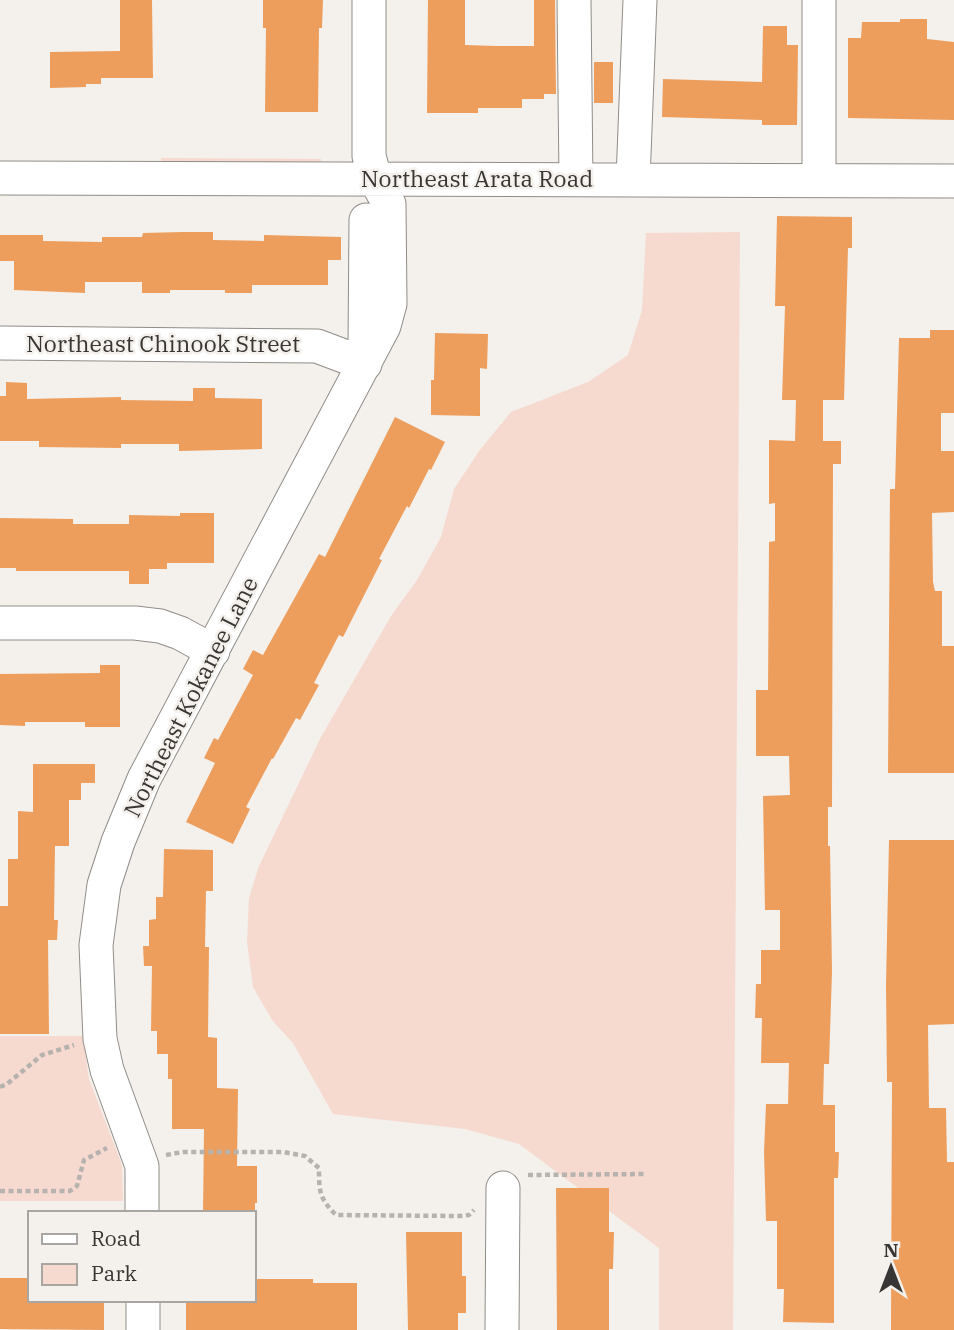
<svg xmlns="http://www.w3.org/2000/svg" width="954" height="1330" viewBox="0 0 954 1330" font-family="'IBM Plex Serif',serif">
<rect width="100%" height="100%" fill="#f4f0eb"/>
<!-- green -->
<path fill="#f6dad0" d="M161,158L321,159V165L161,164Z
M740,232L733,1330H659V1248L519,1144L465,1129L333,1114L293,1043L272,1020L253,987L247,942L249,898L259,866L321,737L391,616L417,580L441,537L454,489L479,451L511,412L588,382L628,355L642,310L646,233Z
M0,1036H83L89,1079L122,1165L123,1201H0Z"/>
<!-- building -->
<path fill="#ed9e5d" d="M120,0H152L153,78H101V84H86V87L50,88V52L120,51Z
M263,0H323L322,28H319L318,112H265L266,28H263Z
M428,0H465V45L497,46H534V0H555L556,94H544V99H522V108H478V113H427Z
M900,19H927V39L954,42V120L848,118V38H861L862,22H900Z
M763,26H787V45H798L797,125H762V120L662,117L663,79L762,82Z
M594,62H613V103H594Z
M777,216L852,217V248H848L844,400H823V441H841V464H833L832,807H828V846H830L832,972L829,1064H824L823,1105H835V1152H839L838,1178H834V1323L783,1322L784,1289H777V1221H766L764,1152L766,1104H788L789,1063H761L762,1018H755L756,984H761V950H780V910H765L763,796L790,795L789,756H756V690H768L769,542L775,541V503L769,504V440L795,441L796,400H782L785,306H775Z
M183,232H213V240L264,241V235L341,237V260H328V285H252V293H225V290H170V293H142V282H85V293L14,290V261H0V235H43V241L102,242V237H142L143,233Z
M930,330H954V413H941V451H954V512L932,513L933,582L935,591H942V646H954V773H888L890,489H895L899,338H930Z
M435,333L488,334L487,369L480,368V416L431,415V380H434Z
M6,382L27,383V399L121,397V400L193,401V388H215V398L262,399V449L179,451V444H121V448L39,447V441H0V396H6Z
M395,417L445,442L431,470L429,469L409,508L407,506L379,559L382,560L343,637L339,635L314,683L319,685L300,720L296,718L273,759L272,758L246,807L250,809L233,844L186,822L215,763L204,758L214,738L218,740L253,675L243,669L253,650L263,655L319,554L325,557Z
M180,513H214V563H167V569H149V584H129V571H16V568H0V518L73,519V524H129V515L180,516Z
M100,665H120V727H85V722H25V726L0,725V674L100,673Z
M33,764H95V783H81V800H69V846H55L54,920H58L57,940H48L49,1034H0V906H8V859H18V811L33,812Z
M889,840H954V1024L928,1025L929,1108H946L947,1162H954V1330H891L892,1082H887L886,985Z
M164,849L213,850V891H206L205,947H209L208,1037L217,1038V1088L238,1089L237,1166H257V1203H255V1213H203L204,1129H172V1079H168V1054H157V1031H151L152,966H144L143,946H149V920L156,919V897H163Z
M556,1188H609V1232H614L613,1269H609V1330H557Z
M406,1232H462V1276H466V1313H458V1330H408Z
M0,1278H30V1300H104V1330L0,1329Z
M254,1279H313V1283H357V1330H186V1300H254Z"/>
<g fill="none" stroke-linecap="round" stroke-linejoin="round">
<!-- minor casing -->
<g stroke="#908d88" stroke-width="35">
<path id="minor" d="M574,0L576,180
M819,0V180
M0,178L954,181
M633,180L640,0
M0,343L317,346L365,364
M365,348L366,220
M0,623H135L160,626L180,633L213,651
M142,1213V1166L107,1070L100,1039L96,945L104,885L118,842L144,779L384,326L390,304L389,204L375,179L369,156V0
M143,1300V1330
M502,1330L503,1188"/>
</g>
<!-- path -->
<path stroke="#b6b2ae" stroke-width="4.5" stroke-dasharray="5 3.5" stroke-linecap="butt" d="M0,1087L7,1084L42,1055L74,1045
M166,1155L183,1152H283L305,1156L319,1168C319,1191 319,1198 336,1215L459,1216L469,1215L474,1210
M528,1175L646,1174
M0,1191H70L77,1186L84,1160L107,1148"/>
<!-- minor -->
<use href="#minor" stroke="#fff" stroke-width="33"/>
</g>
<g text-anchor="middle" stroke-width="5" stroke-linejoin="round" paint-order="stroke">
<!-- street labels -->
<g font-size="23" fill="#383634" stroke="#f4f0eb">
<text x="477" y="187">Northeast Arata Road</text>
<text x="163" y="352">Northeast Chinook Street</text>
<text transform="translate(191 697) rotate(-63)" y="8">Northeast Kokanee Lane</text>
</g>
</g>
<!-- legend -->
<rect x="28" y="1211" width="228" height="91" fill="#f4f0eb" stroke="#a9a6a2" stroke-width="2"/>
<rect x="42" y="1234" width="35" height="10" fill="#ffffff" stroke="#a9a6a2" stroke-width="2"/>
<text x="91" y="1246" font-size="21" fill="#383634">Road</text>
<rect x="42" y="1264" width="35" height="21" fill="#f6dad0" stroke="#a9a6a2" stroke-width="2"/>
<text x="91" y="1281" font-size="21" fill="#383634">Park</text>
<!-- north arrow -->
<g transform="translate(891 1267)" stroke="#f4f0eb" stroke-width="5" paint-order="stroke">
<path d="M0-5L12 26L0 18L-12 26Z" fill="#383634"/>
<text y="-10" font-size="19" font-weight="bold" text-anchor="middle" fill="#383634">N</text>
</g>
</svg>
